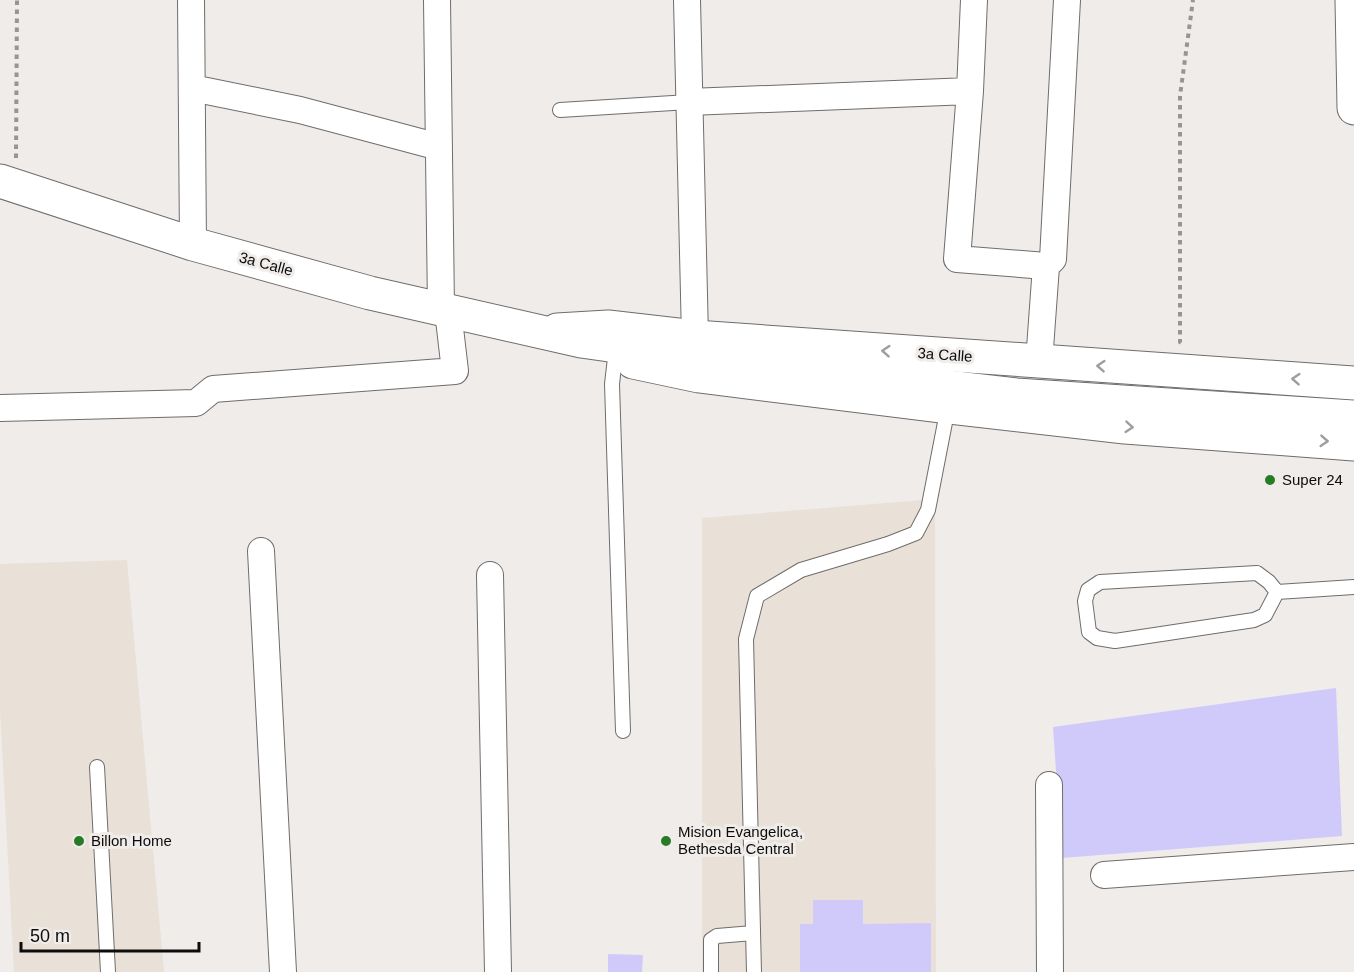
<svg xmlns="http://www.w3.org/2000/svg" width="1354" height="972" viewBox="0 0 1354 972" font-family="Arial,sans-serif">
<rect width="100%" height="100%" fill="#efecea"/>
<!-- built -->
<path fill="#e9e0d8" d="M935,499L936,972H702V518Z
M127,560L164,972H14L0,709V564Z"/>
<!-- building -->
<path fill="#d0cafa" d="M1336,688L1342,836L1062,858L1053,727Z
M813,900H863V924L931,923V972H800V924H813Z
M608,954L643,955L642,972H608Z"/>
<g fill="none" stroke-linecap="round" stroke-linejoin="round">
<!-- lane casing -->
<g stroke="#6f6d6b" stroke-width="16">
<path id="lane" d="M560,110L689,102
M615,358L612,384L623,731
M1257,573L1269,582L1277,592L1265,615L1254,620L1115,641L1097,638L1089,632L1085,601L1088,590L1100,582Z
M1277,592L1354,587
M97,767L108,972
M711,972V940L717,936L753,933
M754,972L746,639L757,596L801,570L888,544L916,533L928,510L948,407"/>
</g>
<!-- street casing -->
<g stroke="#6f6d6b" stroke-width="28">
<path id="street" d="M191,0L193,244
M437,0L441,309
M687,0L695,337
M974,0L970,91L957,259L1046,266
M192,88L300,110L439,147
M689,102L970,91
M1039,362L1046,266L1053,259L1067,0
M0,408L196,403L213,389L455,371L448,311
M261,551L283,972
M490,575L498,972
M1049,785L1050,972
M1104,875L1354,857"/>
</g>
<!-- secondary casing -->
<g stroke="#6f6d6b" stroke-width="35">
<path id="secondary" d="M1352,0L1354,108
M557,330L608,327L695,337L1354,383
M633,362L699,376L948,407L1125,427L1354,444"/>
</g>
<!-- primary casing -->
<g stroke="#6f6d6b" stroke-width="35">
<path id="primary" d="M0,181L193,244L370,293L581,341L722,361L1016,395L1354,417"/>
</g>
<!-- path -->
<path stroke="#979594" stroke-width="4" stroke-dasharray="4.5 4.5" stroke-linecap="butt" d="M16,158L17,0
M1181,343L1180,342V96L1193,0"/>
<!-- lane -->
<use href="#lane" stroke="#fff" stroke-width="14"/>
<!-- street -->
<use href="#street" stroke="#fff" stroke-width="26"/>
<!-- secondary -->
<use href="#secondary" stroke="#fff" stroke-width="33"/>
<!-- primary -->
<use href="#primary" stroke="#fff" stroke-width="33"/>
</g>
<!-- one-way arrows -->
<defs><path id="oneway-chevron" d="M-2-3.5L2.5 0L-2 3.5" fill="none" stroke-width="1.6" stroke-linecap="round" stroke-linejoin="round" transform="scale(1.5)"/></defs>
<g stroke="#9e9e9e">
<use href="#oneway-chevron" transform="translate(886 351) rotate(-176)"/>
<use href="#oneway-chevron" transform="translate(1101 366) rotate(-176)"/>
<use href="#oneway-chevron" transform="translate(1296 379) rotate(-176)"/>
<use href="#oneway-chevron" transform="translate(1129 427) rotate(5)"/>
<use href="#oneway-chevron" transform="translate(1324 441) rotate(4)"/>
</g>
<!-- markers -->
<g fill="#287b26" stroke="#efecea" stroke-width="2">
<circle cx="1270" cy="480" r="6"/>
<circle cx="79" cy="841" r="6"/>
<circle cx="666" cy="841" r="6"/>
</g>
<g text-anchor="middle" stroke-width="6" stroke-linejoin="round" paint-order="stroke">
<!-- street labels -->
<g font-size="15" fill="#0d0c0c" stroke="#efecea">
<text transform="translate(266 264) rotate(15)" y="5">3a Calle</text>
<text transform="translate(945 355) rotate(4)" y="5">3a Calle</text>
</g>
<!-- poi labels -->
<g font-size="15" fill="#0d0c0c" stroke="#efecea" text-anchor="start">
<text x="1282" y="485">Super 24</text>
<text x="678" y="837">Mision Evangelica,<tspan x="678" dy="17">Bethesda Central</tspan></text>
<text x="91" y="846">Billon Home</text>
</g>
</g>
<!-- scale -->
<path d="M21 942v9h178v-9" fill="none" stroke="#0d0c0c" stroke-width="3"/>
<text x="30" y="942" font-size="18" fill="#0d0c0c" stroke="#efecea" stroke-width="4.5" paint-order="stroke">50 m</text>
</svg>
